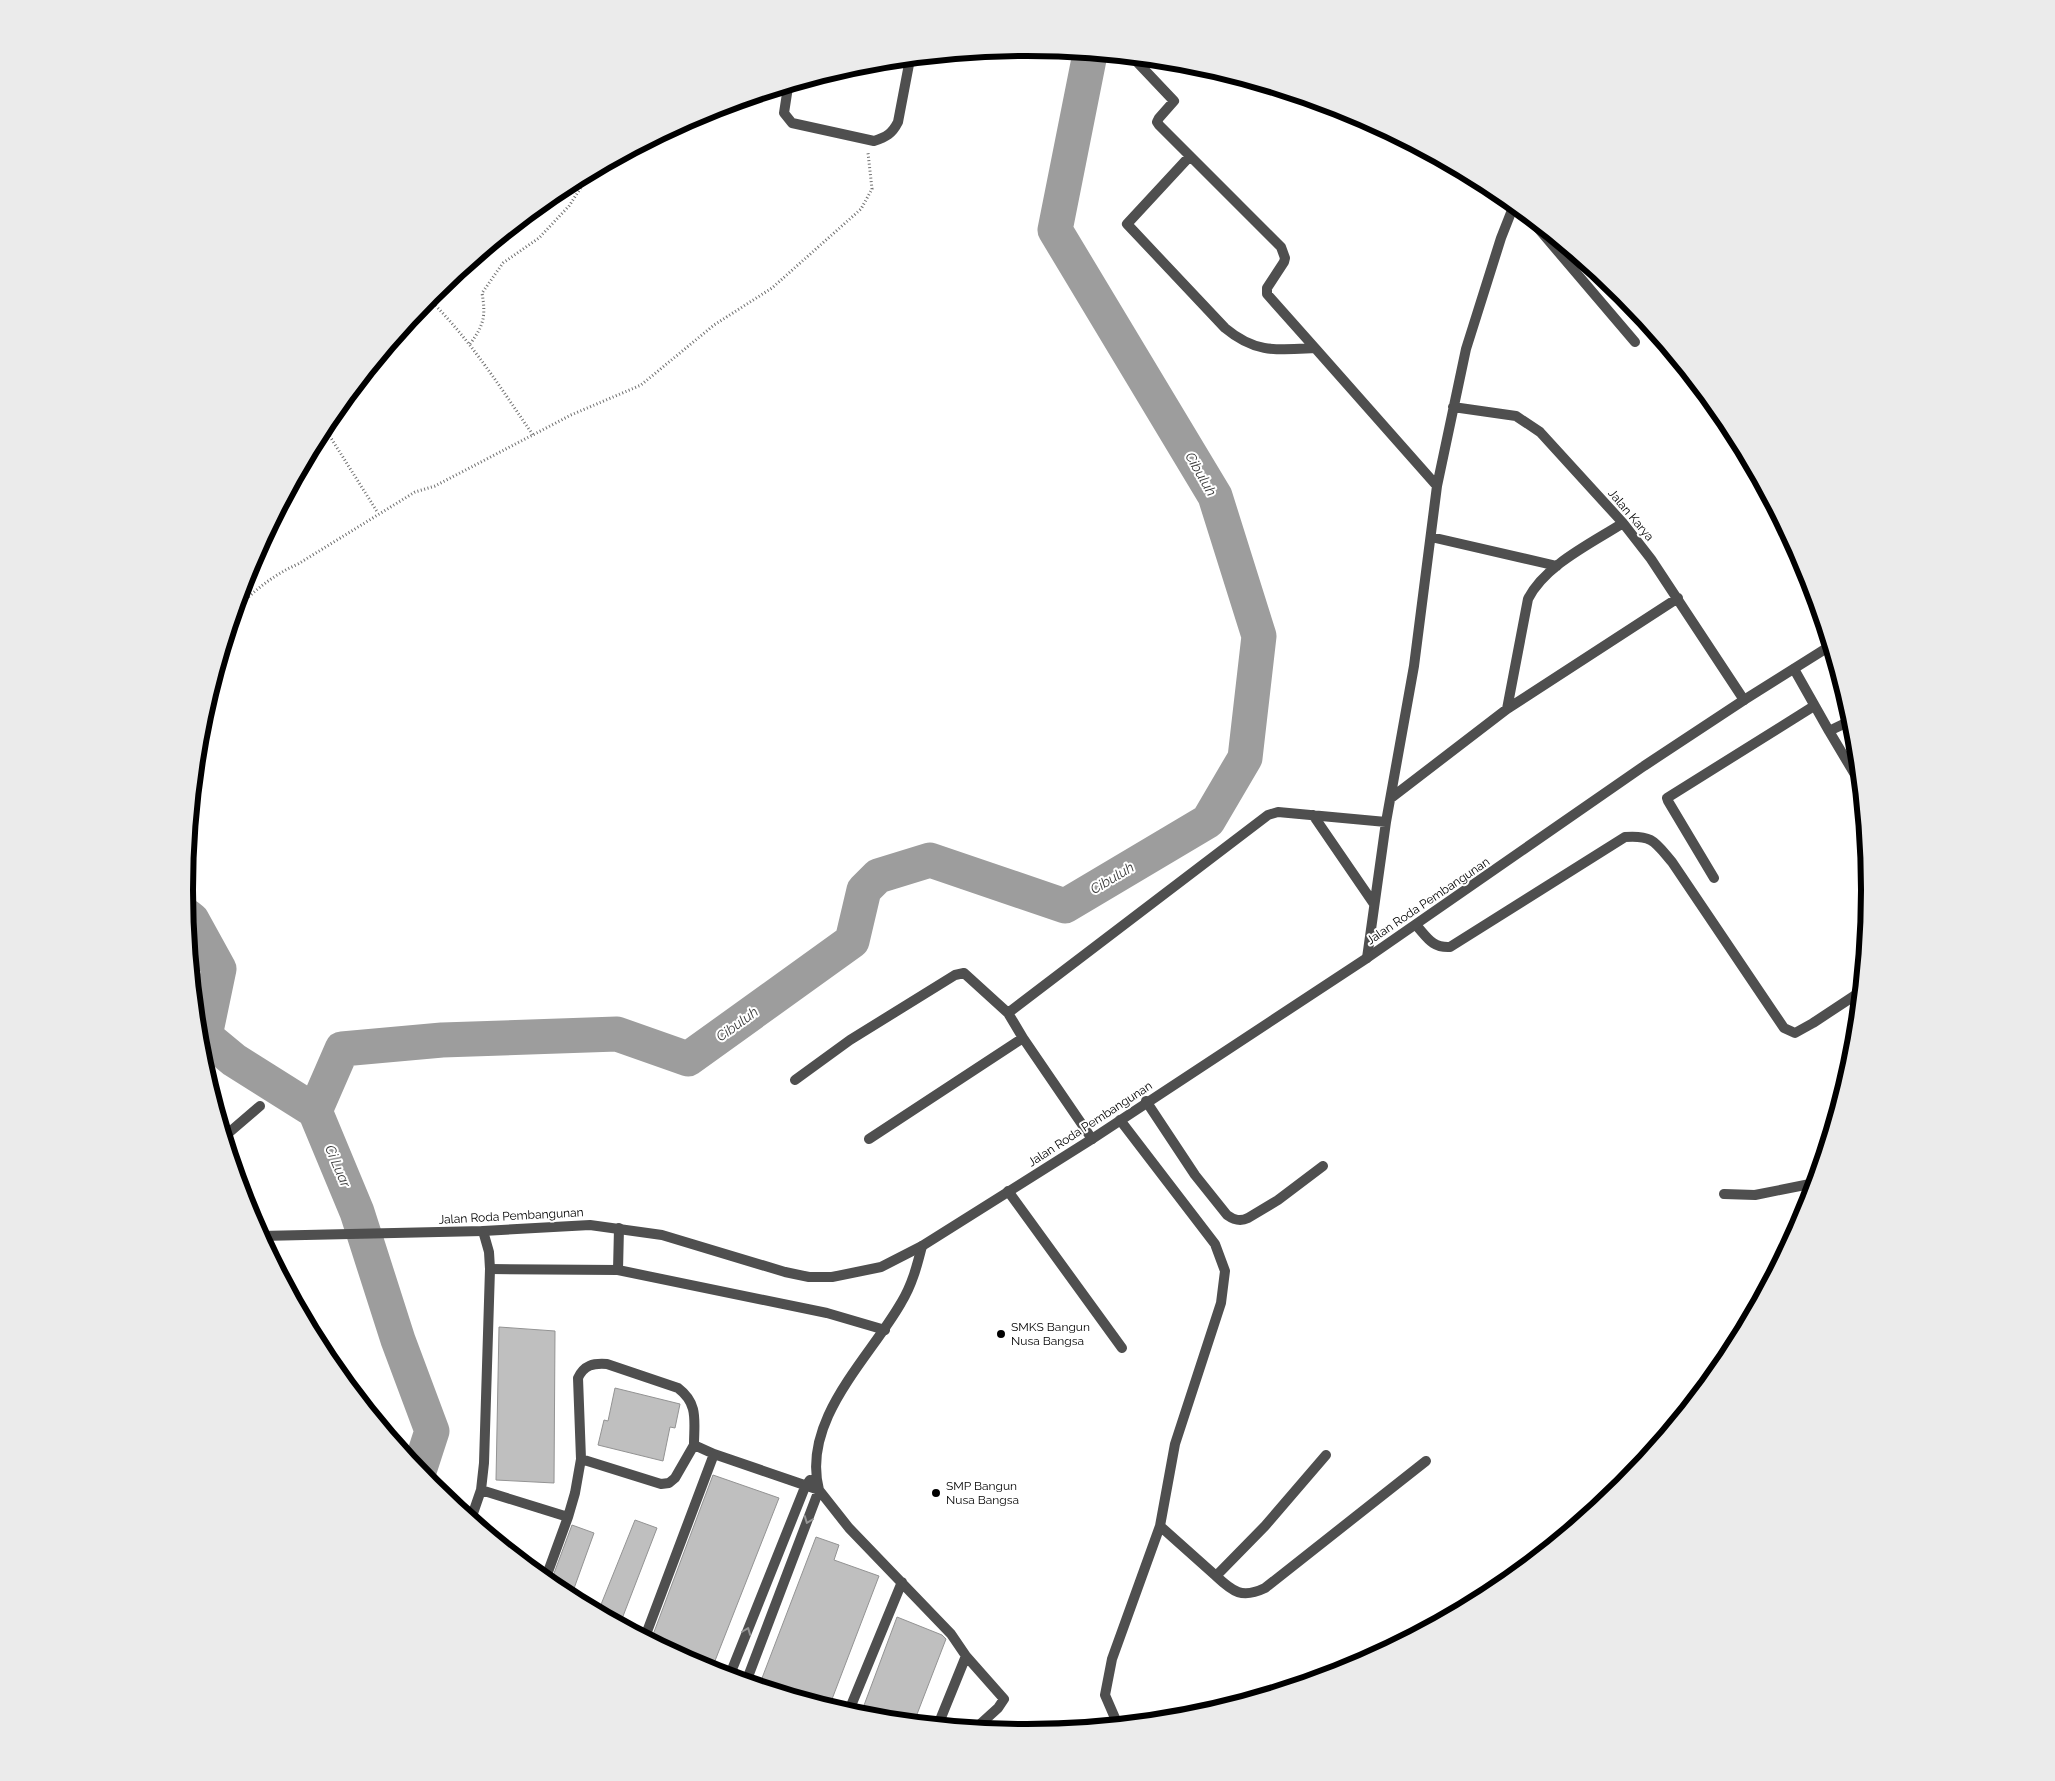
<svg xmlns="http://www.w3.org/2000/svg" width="2055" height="1781" viewBox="0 0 2055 1781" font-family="Raleway,sans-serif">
<rect width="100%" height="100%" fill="#fff"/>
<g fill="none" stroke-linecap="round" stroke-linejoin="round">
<!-- river -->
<path stroke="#9d9d9d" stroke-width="35" d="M187,916L192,920L219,969L205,1036L234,1060L315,1111L357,1212L398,1340L432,1431L419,1471
M315,1111L342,1049L442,1040L617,1034L688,1059L852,941L864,890L878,876L930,860L1065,906L1208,821L1245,758L1259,636L1215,496L1055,230L1090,54"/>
</g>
<!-- building -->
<path fill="#bfbfbf" stroke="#939393" d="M499,1327L555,1331L554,1483L496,1480Z
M615,1388L680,1404L675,1428L670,1427L663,1461L598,1445L604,1420L608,1421Z
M713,1475L779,1498L711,1671L651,1640Z
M635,1520L657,1528L620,1624L598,1612Z
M572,1525L594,1533L572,1594H565L550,1584Z
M816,1537L839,1545L834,1560L879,1576L829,1707L759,1686Z
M897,1617L942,1635L946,1639L914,1722L860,1716Z"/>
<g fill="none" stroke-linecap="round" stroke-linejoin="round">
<!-- path -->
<path stroke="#717171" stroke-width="3" stroke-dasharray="1 2.5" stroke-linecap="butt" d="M428,298C470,339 500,387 533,435
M470,344C484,325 486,316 482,293L503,263L539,238L569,206L591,172
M324,427L378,513
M236,609C255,590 273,575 298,564L415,492L435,486L571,415L641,385L714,325L772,288L861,209L872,189L868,153"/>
<!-- service -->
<path stroke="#4f4f4f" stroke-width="10" d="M788,87L784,113L792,123L874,141C886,137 892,134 898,122L910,59
M1794,669L1829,731
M1852,720L1829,731L1860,783
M1714,878L1668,801L1667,798L1814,706
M1416,925C1427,937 1432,948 1450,947L1625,837C1653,835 1655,842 1672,862L1784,1028L1795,1033L1813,1023L1860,992
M1146,1101L1195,1175L1227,1215C1234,1220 1240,1222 1248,1218L1278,1200L1323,1166
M1008,1191L1122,1348
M490,1269L618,1270L827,1313L885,1330
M618,1270L619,1228"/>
<!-- minor -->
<path stroke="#4f4f4f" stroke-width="10" d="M1136,58L1138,63L1174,101L1159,118L1157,122L1159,125L1281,247L1285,258L1284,262L1267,288V294L1315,348
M1190,156L1127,224L1225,328C1256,354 1278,350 1315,348L1437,486
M1526,214L1635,342
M1453,407L1516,416L1540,432L1623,523L1651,559L1744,700
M1431,537L1557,566
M1507,709L1528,599C1545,565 1592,543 1623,523
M1391,798L1507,709L1678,598
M1313,815L1374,904
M1367,958L1386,822L1414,666L1437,486L1466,349L1501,238L1514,205
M1008,1013L1268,815L1278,812L1386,822
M795,1080L850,1040L955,975L964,973L1008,1013L1023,1038L1092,1139
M225,1136L260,1106
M869,1139L1023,1038
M1724,1194L1755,1195L1815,1183
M581,1459L661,1484L669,1483L675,1478L694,1445
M481,1490L568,1517
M471,1519L481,1490L484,1463L490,1269L489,1252L483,1231
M1160,1526L1216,1576L1265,1526L1326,1455
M1216,1576C1233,1592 1242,1599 1265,1588L1426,1461
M545,1580L568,1517L575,1493L581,1459L578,1378C584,1365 593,1363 607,1364L678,1388C699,1404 694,1421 694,1445L714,1454L819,1490L849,1528L951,1634L966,1656L938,1725
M645,1637L714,1454
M966,1656L1004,1699L998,1708L976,1728
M729,1677L805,1487L810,1480
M746,1682L819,1490C801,1420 869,1359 901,1303C912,1285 917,1266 922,1246
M848,1713L902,1582
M1118,1725L1105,1695L1112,1659L1160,1526L1175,1444L1221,1303L1225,1271L1215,1244L1120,1120"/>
<!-- tertiary -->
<path stroke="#4f4f4f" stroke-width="10" d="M261,1236L483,1231L590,1225L662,1235L785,1272L809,1277H832L881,1267L922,1246L1092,1139L1367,958L1644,766L1744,700L1830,646"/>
</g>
<!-- one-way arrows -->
<defs><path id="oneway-chevron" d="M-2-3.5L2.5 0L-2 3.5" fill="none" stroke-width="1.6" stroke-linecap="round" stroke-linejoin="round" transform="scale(1.25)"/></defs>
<g stroke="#959595">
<use href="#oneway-chevron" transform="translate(808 1520) rotate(111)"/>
<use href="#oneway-chevron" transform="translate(747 1631) rotate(-69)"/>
</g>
<!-- markers -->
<g fill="#000" stroke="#fff" stroke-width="2">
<circle cx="1001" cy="1334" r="5"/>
<circle cx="936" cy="1493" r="5"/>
</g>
<g text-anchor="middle" stroke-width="4" stroke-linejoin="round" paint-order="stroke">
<!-- street labels -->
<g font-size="12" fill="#000" stroke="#fff">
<text transform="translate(1631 515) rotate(50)" y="4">Jalan Karya</text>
<text transform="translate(1428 901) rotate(-34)" y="4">Jalan Roda Pembangunan</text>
<text transform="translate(1090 1124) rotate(-33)" y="4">Jalan Roda Pembangunan</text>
<text transform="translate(511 1216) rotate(-3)" y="4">Jalan Roda Pembangunan</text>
</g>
<!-- poi labels -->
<g font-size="12" fill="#000" stroke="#fff" text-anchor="start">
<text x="1011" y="1331">SMKS Bangun<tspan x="1011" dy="14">Nusa Bangsa</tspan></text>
<text x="946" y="1490">SMP Bangun<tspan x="946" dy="14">Nusa Bangsa</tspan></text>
</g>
<!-- water labels -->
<g font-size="14" font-style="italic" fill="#3e3e3e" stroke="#fff">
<text transform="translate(1201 474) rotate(60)" y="5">Cibuluh</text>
<text transform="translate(1112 878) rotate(-31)" y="5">Cibuluh</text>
<text transform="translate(737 1024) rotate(-36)" y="5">Cibuluh</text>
<text transform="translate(338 1166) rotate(67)" y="5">Ci Luar</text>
</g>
</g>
<!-- crop -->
<path d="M0 0H2055V1781H0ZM193 890a834 834 0 1 1 1668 0a834 834 0 1 1-1668 0Z" fill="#ebebeb" fill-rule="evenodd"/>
<path fill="none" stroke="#000" stroke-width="6" d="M193 890a834 834 0 1 1 1668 0a834 834 0 1 1-1668 0Z"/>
</svg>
